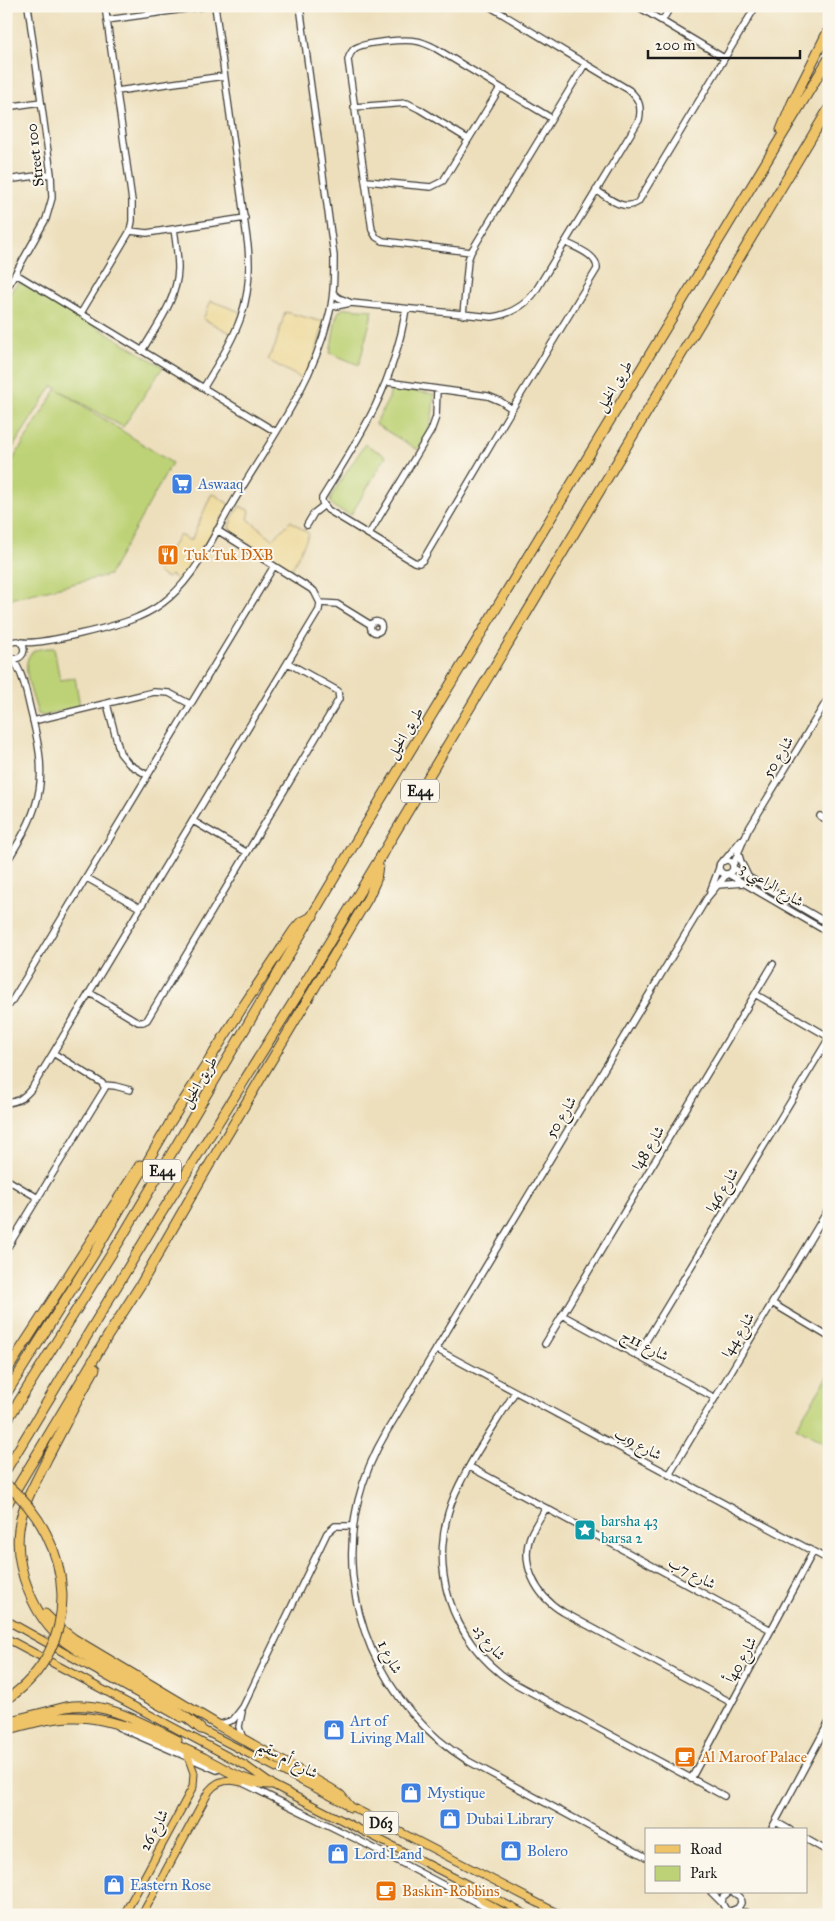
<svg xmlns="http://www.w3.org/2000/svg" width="835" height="1921" viewBox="0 0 835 1921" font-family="'IM FELL Great Primer',Amiri,serif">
<rect width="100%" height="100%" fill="#fbf7ec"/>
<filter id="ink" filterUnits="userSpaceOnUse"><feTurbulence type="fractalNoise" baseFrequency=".02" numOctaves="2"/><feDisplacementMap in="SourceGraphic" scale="10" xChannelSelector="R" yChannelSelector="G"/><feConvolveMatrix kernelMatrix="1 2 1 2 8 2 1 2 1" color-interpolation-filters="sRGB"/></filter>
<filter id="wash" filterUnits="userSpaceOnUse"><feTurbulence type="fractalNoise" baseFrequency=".0096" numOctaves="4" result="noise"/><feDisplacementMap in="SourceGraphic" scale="20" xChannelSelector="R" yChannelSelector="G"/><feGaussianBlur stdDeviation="1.12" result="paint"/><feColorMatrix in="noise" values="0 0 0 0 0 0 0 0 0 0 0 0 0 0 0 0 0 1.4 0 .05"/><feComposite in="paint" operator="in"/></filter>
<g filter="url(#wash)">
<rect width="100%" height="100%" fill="#eddfbc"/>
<!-- green -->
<path fill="#bdd276" stroke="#6c7749" d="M19,283H25L163,367L123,427L59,390L172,463L109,575L6,600V471L57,388L52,386L6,458V301L14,287Z
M346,308L373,310L359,365L330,353L336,318L339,311Z
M391,388L434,394C433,420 431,427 418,450L375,424L389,398Z
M365,444L386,456L351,515L335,508L330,501L333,493Z
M54,648L60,680L75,678L80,706L43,716L38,714C34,698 17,661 34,651C39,648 48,648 54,648Z
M829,1375V1446L796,1427Z"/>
<!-- sand -->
<path fill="#eeda9e" stroke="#857b5d" d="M211,301L241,312L233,334L203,319Z
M285,312L324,322L316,352L304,380L268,360L275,346Z
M214,494L230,505L181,584L171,575L167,578L157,572L179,535L191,541L211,495Z
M240,506L250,511L248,519L273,539L291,521L309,534L291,571L234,535L229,527L232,518Z"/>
</g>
<g filter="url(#ink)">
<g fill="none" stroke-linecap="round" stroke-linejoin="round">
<!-- minor casing -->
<g stroke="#3b3934" stroke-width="8">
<path id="minor" d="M637,6L724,58
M107,20L207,6
M662,21L671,6
M117,91L224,76
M6,107L41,102
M354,107L407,103L419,109L468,139
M6,180L51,174
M366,181L431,187L443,181L500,88
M596,190C609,198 623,212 638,202L756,6
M130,231L147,233L245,218
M471,252L383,241L376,237L372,230L348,60C349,56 351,52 354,49C363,42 405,39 416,41C423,42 429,45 435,48L551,118
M16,274L276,432
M6,290L46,219L52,198L51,174L28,6
M333,293L339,298L349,302
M331,307L351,303L492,317C510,314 524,307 535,292L639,120C642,106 639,99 629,90L489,6
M406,309C394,384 362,434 322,498V502L328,510L414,562L419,563L423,560L512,409L597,269C598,255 576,248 565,242
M81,313L130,231L132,221V201L105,6
M463,315L468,260L471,252L585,64
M142,351C157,325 177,300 178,269C178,256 176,242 174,229
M387,382L488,396L500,401L512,409
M204,387C234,337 254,308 248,246L215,6
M307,525L314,513L323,506
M369,534L431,431L436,417L437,389
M320,603L337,604L371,625
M370.5 627a5.5 5.5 0 1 1 11 0a5.5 5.5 0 1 1-11 0Z
M21,642C38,646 121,625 138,617C150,612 161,605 170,597C197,573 213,537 231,506C266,446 311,388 328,319C334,299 334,277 334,256L300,6
M6,647L10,642L18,641C27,646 25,656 16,659L10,657L6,652
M107,704L120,753L129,764L147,775
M33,721L154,692L169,693L190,704
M820,816L829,821
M193,821L246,852
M738,852L741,862L748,876
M719 867a7 7 0 1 1 14 0a7 7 0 1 1-14 0Z
M724,861L741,840
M6,863C45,801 48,779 30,708C26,691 23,673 12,658
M733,865L748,830L829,697
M733,868L829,924
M728,874L829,933
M87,878L140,908
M718,885L743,883
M710,892L719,868
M90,993L138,1022H143L147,1020L339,699L338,691L288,663
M755,994L829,1037
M6,1007L10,1004L274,566
M104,1085L115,1086L130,1090
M6,1103C18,1102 25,1097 32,1088L319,610L320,603L314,591L217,530
M6,1179L38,1198
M6,1250L105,1088L102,1083L53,1053
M772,1303L829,1337
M562,1315L715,1398
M545,1344L773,964
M436,1349L829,1560
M637,1356L829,1038
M515,1392C495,1425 471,1458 455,1494C425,1563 450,1641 512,1682L724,1796
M470,1467L771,1630
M669,1475L829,1208
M546,1508C541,1516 536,1524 532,1532C518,1563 536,1596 563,1612L732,1703
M242,1712L239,1727L243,1739
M218,1725L233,1720L243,1707L327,1533L335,1526H353
M118,1727L217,1770
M691,1779L813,1552
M239,1781L360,1841L500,1915
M776,1822L790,1830
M771,1830L829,1722
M806,1839L829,1852
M646,1857L468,1761C381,1707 334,1602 358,1501C364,1476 374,1453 387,1431L707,898L727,874
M711,1892L722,1903
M729,1892L723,1897L722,1903L726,1910L731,1911L738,1908L741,1903L740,1897L733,1892
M736,1911L745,1912L753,1915"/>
</g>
<!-- major casing -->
<g stroke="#3b3934" stroke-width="9">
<path id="major" d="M6,1620L181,1718
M6,1638L246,1766L271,1784L527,1915
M197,1727L561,1915
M472,1889L483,1901L509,1915
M124,1915L193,1787L194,1773L188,1756
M142,1915L209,1791C217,1781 228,1778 241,1782"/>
</g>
<!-- highway casing -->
<g stroke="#3b3934" stroke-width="11">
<path id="highway" d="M781,130L792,103L829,29
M95,1369C78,1398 63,1429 47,1459C36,1482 22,1504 19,1529C16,1551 21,1572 29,1592C37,1612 47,1628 64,1641C108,1673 159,1694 201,1729
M6,1372L140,1165
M6,1394L94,1254L171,1121L242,1008L294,930L300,923L313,916
M6,1422L122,1237L378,804L829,58
M6,1470L152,1228L299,993L829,108
M6,1506L109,1334L141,1284L208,1167L368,898L376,880L378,865
M45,1614L57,1626L74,1639L218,1725L331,1789L340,1795L350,1807
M6,1722L66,1707C105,1700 143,1724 177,1740
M6,1730C27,1724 48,1718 70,1717C110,1715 168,1741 204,1758C225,1769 248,1785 271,1784"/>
</g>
<!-- minor -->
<use href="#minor" stroke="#fff" stroke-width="5.5"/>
<!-- major -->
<use href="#major" stroke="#efc469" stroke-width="7"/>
<!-- highway -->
<use href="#highway" stroke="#efc469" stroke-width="9"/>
<!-- highway-bridge casing -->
<g stroke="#3b3934" stroke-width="11" stroke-linecap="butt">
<path id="highway-bridge" d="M6,1484C75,1541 86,1646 6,1700"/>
</g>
<!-- highway-bridge -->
<use href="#highway-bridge" stroke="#efc469" stroke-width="9"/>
</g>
</g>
<!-- icons -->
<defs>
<g id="supermarket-square" transform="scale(1.125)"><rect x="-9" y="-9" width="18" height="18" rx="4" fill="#3f7fe0" stroke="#fbf7ec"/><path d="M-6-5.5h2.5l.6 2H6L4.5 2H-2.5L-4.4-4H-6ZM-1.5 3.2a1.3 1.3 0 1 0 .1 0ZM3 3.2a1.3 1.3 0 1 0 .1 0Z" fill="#fff"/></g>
<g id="restaurant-square" transform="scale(1.125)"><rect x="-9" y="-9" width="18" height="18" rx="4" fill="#e8710a" stroke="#fbf7ec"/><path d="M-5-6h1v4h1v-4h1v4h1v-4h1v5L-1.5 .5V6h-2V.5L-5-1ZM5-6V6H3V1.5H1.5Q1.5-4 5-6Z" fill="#fff"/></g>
<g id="sight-square" transform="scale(1.125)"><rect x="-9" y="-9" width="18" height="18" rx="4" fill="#0f9aa8" stroke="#fbf7ec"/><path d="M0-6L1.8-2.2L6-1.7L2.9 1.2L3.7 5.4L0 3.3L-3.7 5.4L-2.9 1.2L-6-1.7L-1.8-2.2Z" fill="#fff"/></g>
<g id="shop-square" transform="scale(1.125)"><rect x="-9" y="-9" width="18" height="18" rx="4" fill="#3f7fe0" stroke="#fbf7ec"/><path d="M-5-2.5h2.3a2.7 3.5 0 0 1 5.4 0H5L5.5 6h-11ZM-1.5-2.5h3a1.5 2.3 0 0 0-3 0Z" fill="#fff"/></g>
<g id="cafe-square" transform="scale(1.125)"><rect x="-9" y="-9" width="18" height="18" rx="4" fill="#e8710a" stroke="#fbf7ec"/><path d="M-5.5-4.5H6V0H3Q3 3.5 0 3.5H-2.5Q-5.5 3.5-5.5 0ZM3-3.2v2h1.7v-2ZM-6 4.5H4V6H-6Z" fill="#fff"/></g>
</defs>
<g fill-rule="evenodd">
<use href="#supermarket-square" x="182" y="484"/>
<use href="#restaurant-square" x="168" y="555"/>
<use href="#sight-square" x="585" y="1530"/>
<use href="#shop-square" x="334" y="1730"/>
<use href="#cafe-square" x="685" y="1757"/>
<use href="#shop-square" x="411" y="1793"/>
<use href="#shop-square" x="450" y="1819"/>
<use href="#shop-square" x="511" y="1851"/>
<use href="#shop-square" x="338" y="1854"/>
<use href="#shop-square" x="114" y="1885"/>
<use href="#cafe-square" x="386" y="1891"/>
</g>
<g text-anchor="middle" stroke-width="4" stroke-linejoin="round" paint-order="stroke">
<!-- shield labels -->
<g fill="#fbf7ec" stroke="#5f5e5a" stroke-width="1">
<rect x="401" y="779.5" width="38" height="23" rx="4"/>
<rect x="143" y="1159.5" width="38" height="23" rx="4"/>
<rect x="363.5" y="1811.5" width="35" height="23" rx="4"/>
</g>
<g font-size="14" font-weight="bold" fill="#1c1c1c">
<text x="420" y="796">E44</text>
<text x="162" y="1176">E44</text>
<text x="381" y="1828">D63</text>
</g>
<!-- street labels -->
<g font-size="15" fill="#1c1c1c" stroke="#fbf7ec">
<text transform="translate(35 155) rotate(-97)" y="5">Street 100</text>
<text transform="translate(614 386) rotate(-59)" y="5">طريق الخيل</text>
<text transform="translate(405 733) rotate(-59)" y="5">طريق الخيل</text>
<text transform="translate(778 757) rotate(-59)" y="5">شارع 50</text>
<text transform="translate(772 885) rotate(31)" y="5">شارع الراعبي 3</text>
<text transform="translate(199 1082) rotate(-59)" y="5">طريق الخيل</text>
<text transform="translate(561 1117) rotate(-59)" y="5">شارع 50</text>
<text transform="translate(648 1148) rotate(-59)" y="5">شارع 48ا</text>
<text transform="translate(722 1190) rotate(-59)" y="5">شارع 46ا</text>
<text transform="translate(738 1335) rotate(-59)" y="5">شارع 44ا</text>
<text transform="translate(645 1345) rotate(28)" y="5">شارع 11ج</text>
<text transform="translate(638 1444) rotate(28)" y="5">شارع 9ب</text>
<text transform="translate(692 1573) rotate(28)" y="5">شارع 7ب</text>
<text transform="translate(489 1642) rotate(50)" y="5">شارع 3د</text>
<text transform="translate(390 1657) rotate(63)" y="5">شارع 1</text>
<text transform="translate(741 1660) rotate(-62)" y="5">شارع 40أ</text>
<text transform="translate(288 1759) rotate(28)" y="5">شارع أم سقيم</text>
<text transform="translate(154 1830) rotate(-62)" y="5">شارع 26</text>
</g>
<!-- shop labels -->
<g font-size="15" fill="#366cbe" stroke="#fbf7ec" text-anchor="start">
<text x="198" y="489">Aswaaq</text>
<text x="350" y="1726">Art of<tspan x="350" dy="17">Living Mall</tspan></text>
<text x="427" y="1798">Mystique</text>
<text x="466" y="1824">Dubai Library</text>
<text x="527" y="1856">Bolero</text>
<text x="354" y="1859">Lord Land</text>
<text x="130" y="1890">Eastern Rose</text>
</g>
<!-- food labels -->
<g font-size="15" fill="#c56008" stroke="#fbf7ec" text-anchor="start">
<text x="184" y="560">Tuk Tuk DXB</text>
<text x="701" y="1762">Al Maroof Palace</text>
<text x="402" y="1896">Baskin-Robbins</text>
</g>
<!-- culture labels -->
<g font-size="15" fill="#0d838f" stroke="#fbf7ec" text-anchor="start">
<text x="601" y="1526">barsha 43<tspan x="601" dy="17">barsa 2</tspan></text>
</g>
</g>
<!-- margin -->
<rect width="835" height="1921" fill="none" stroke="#fbf7ec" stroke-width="25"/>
<!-- legend -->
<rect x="645" y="1828" width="162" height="65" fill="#fbf7ec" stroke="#a29f99"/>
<rect x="655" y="1845" width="25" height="8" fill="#efc469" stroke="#a29f99"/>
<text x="690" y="1854" font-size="15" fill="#1c1c1c">Road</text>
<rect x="655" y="1866" width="25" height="15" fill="#bdd276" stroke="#a29f99"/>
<text x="690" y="1878" font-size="15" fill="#1c1c1c">Park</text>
<!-- scale -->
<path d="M648 50v8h152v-8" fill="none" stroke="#1c1c1c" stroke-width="2.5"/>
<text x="655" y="50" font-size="15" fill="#1c1c1c" stroke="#fbf7ec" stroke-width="4" paint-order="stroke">200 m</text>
</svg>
